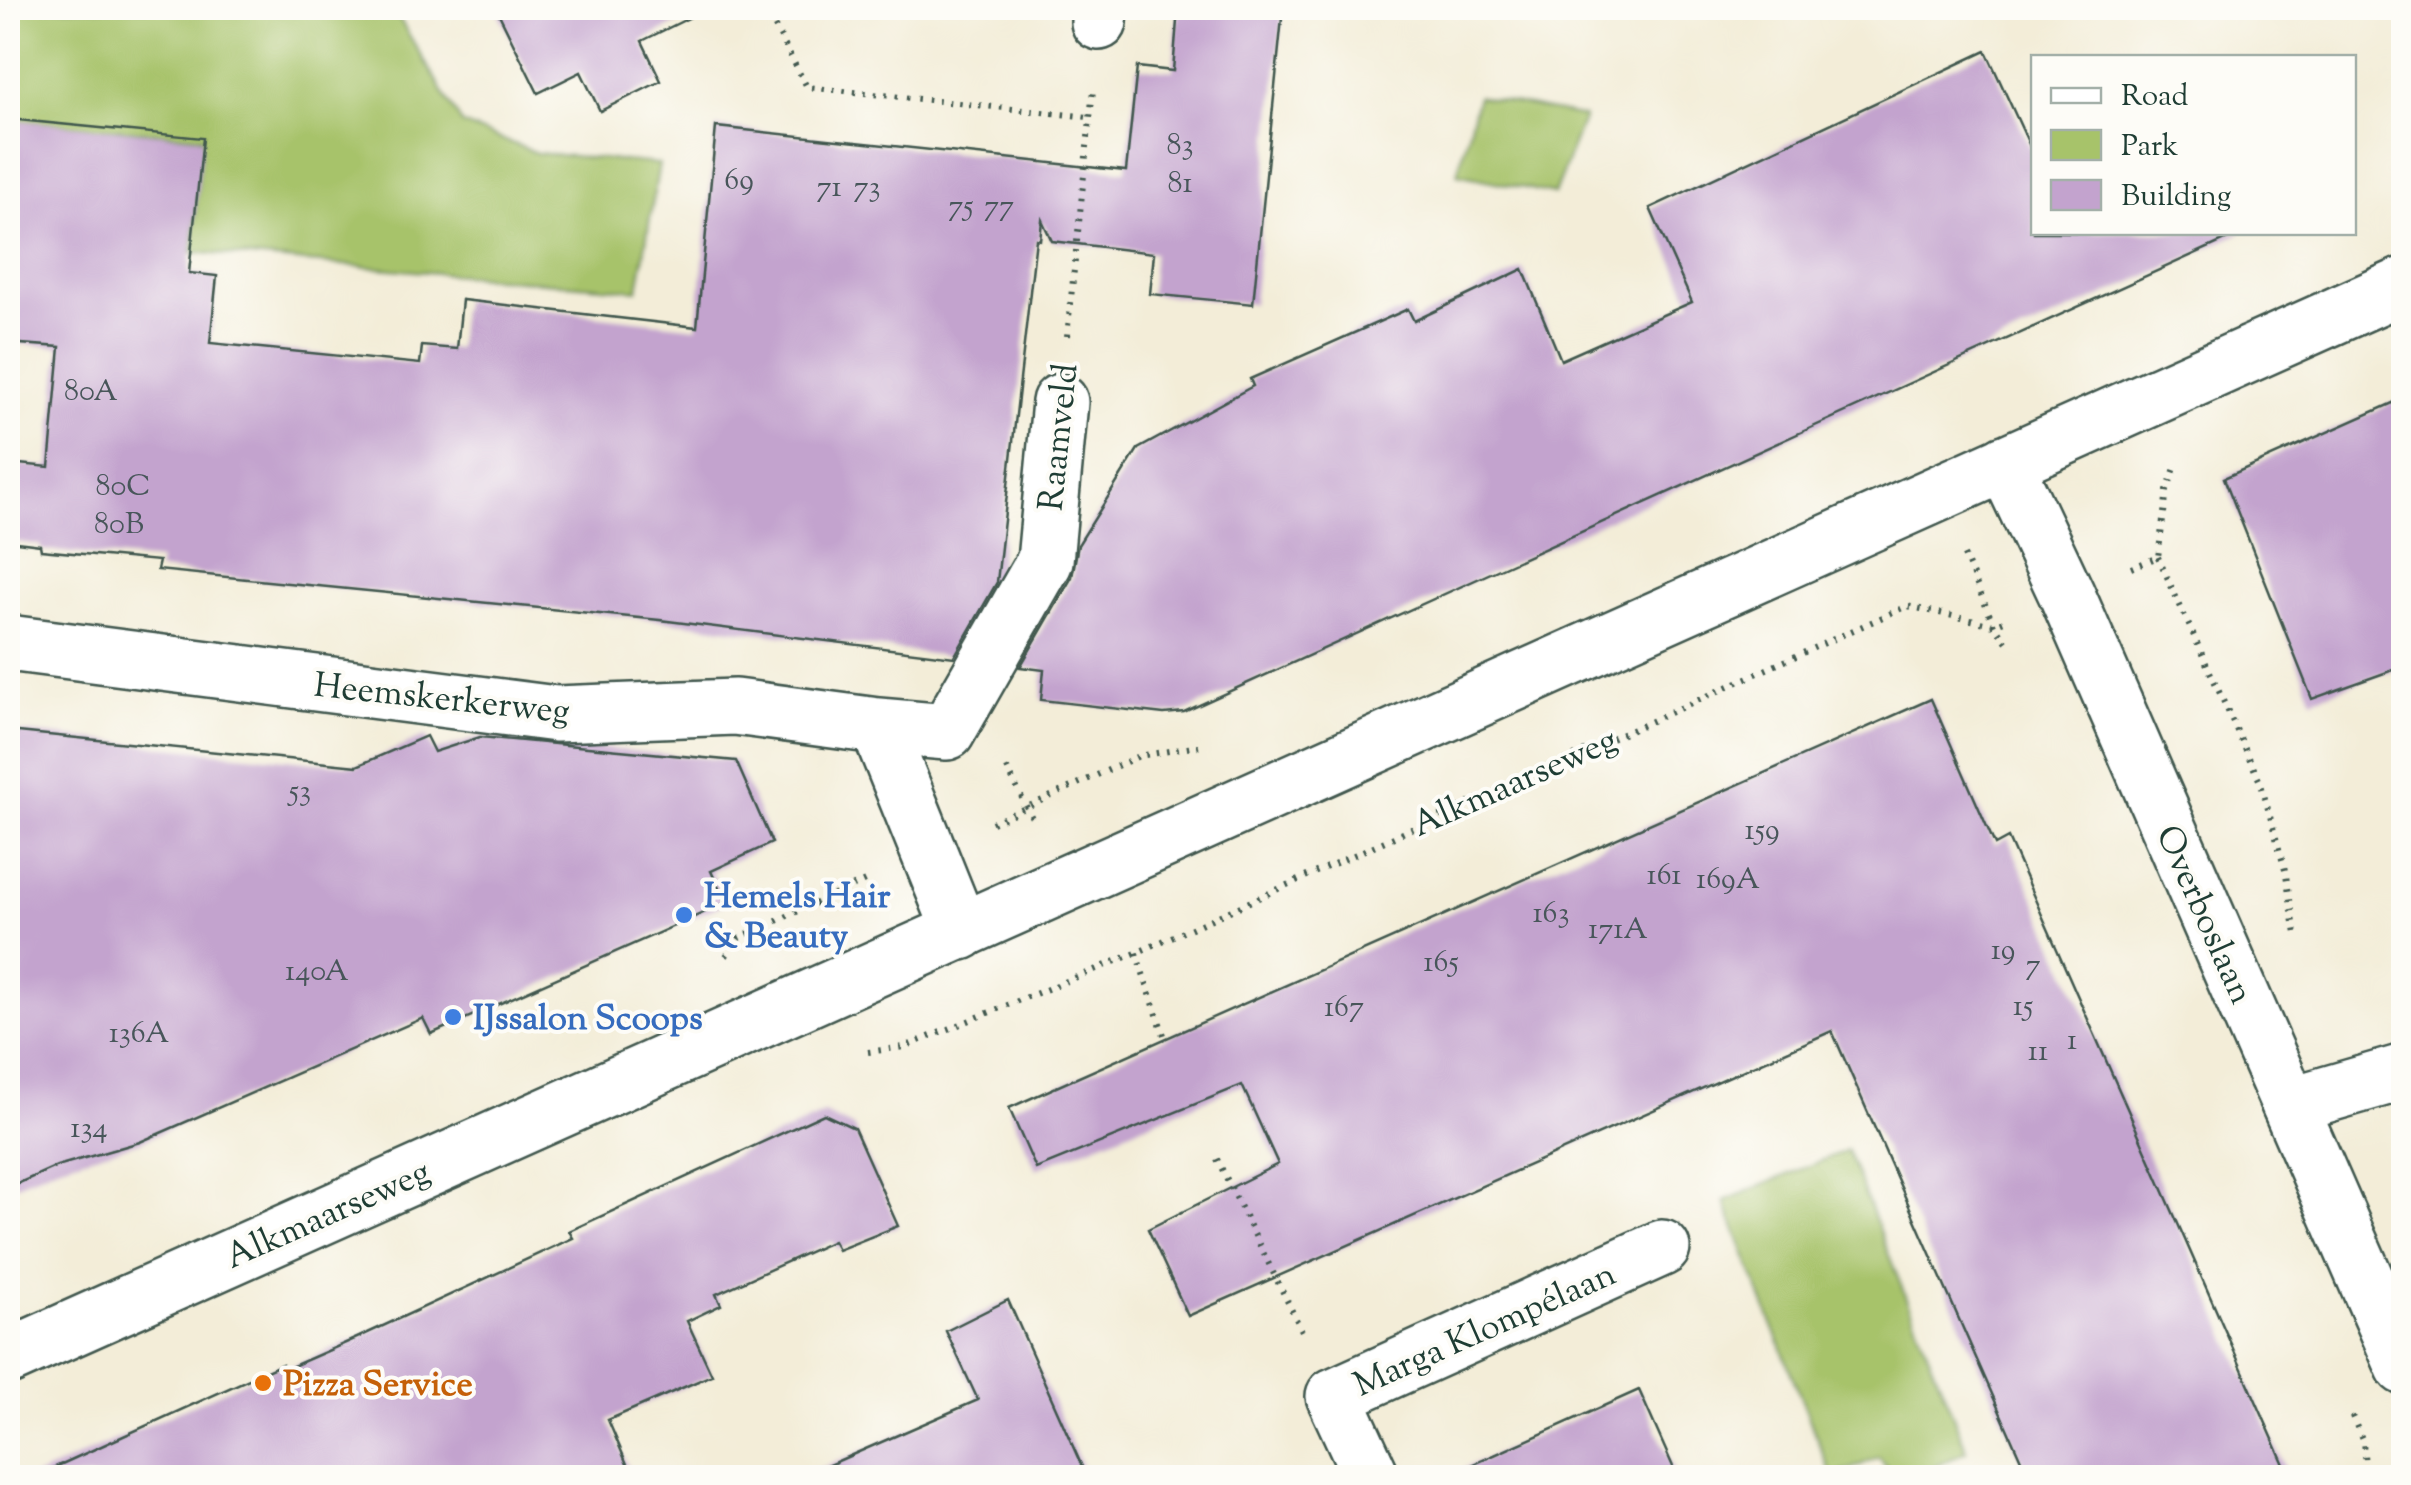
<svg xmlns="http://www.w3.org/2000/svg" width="2411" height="1485" viewBox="0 0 2411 1485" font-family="'Sorts Mill Goudy',serif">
<rect width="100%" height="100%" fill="#fdfcf7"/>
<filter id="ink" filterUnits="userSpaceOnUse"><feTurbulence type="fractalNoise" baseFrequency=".01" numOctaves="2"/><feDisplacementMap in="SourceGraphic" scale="20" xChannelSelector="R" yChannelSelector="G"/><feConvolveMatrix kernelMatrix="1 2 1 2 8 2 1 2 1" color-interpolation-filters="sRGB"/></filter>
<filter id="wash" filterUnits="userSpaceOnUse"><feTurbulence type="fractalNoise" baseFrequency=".0048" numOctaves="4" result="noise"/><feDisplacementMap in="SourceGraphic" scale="40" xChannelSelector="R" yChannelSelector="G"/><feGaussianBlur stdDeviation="2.25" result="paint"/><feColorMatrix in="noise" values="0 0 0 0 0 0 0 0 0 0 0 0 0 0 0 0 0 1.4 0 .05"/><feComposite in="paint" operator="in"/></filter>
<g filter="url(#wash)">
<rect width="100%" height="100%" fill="#f3edd8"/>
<!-- green -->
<path fill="#a7c36a" stroke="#63804f" stroke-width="2.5" d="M8,8H393L462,124L537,153L659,164L638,290L192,252L202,137L8,120Z
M1478,96L1584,117L1554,194L1457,174Z
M1847,1150L1967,1451L1913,1477H1893L1879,1457L1832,1477L1724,1201Z"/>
<g id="blocks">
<!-- building -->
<path fill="#c3a3ce" d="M496,8H709L642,41L661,81L600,111L581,72L538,93Z
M1178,8H1283L1253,304L1150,294L1154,253L1052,241L1042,220L1040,240L1036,239L997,582L954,657L660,620L157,570L159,561L41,550L40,545L8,541V463L49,467L60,347L8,343V119L203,138L189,273L217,276L210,343L420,364L422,346L457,349L462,300L697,327L716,127L1126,171L1137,67L1173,71Z
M1986,51L2034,155V232H2243L1184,712L1164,714L1041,700L1044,670L1020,667L1072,577L1078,545L1138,449L1253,386L1250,379L1408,309L1414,321L1523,269L1561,360L1692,302L1650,208Z
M2404,398V666L2312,699L2224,478Z
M1931,699L1995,845L2008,838L2290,1478H2029L1832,1031L1188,1316L1148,1229L1278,1164L1242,1085L1036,1169L1009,1108Z
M8,731L357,766L426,736L434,752L480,737L736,761L772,843L711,871L726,903L431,1034L423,1018L140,1142L57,1166L8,1188Z
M824,1114L854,1128L898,1226L838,1250L833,1241L716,1294L721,1305L687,1321L712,1375L608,1420L633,1478H31L282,1364L284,1370L357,1338L573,1238L569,1231Z
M1008,1300L1087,1478H799L978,1400L946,1331Z
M1639,1390L1678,1478H1443Z"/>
</g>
</g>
<g filter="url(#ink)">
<use href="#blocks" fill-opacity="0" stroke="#3f574d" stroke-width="2.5"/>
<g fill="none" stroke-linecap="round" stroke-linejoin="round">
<!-- minor casing -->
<g stroke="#3f574d" stroke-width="60">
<path id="minor" d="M1099,22L1100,8
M8,643L556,714L735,707L878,726L961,932
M878,726L947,732L1045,561L1060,402
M2290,1105L2404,1072
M1372,1478L1334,1396L1662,1248"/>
</g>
<!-- tertiary casing -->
<g stroke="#3f574d" stroke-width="60">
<path id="tertiary" d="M2005,463L2067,595L2404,1367
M8,1357L2404,285"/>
</g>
<!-- path -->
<path stroke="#3f574d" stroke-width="6" stroke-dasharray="2.5 8" stroke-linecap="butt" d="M765,8L807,87L1089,117
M1067,336L1093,90
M1964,555L1994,625L2007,642
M2158,557L2261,784L2285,870L2297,940
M2131,568L2158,557L2167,491L2176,465
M1007,768L1035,824
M992,823L1139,756L1199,746
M1136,953L1165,1038
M726,956L739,938L867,880
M868,1052L904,1047L1136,953L1907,606L1994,625L2004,621
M1217,1159L1303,1333
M2352,1416L2363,1441L2366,1478"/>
<!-- minor -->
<use href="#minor" stroke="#fff" stroke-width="55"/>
<!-- tertiary -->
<use href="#tertiary" stroke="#fff" stroke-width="55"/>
</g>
</g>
<!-- markers -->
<g fill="#3f7fe0" stroke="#fdfcf7" stroke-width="4">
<circle cx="684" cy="915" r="10"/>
<circle cx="453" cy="1017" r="10"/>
</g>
<circle fill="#e8710a" stroke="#fdfcf7" stroke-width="4" cx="263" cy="1383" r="10"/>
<g text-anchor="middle" stroke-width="8" stroke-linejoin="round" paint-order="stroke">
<!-- number labels -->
<g font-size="30" fill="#48565a">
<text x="1180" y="154">83</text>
<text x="739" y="189">69</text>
<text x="1180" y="192">81</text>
<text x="829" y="196">71</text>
<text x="867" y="196">73</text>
<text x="961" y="215">75</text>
<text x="999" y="215">77</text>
<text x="91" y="400">80A</text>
<text x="123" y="495">80C</text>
<text x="119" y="533">80B</text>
<text x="300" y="800">53</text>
<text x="1762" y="839">159</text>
<text x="1664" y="884">161</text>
<text x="1728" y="888">169A</text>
<text x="1551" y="922">163</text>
<text x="1618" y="938">171A</text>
<text x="2003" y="959">19</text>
<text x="1441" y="971">165</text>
<text x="2033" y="974">7</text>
<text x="317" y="980">140A</text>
<text x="2023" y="1015">15</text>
<text x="1344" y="1016">167</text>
<text x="139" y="1042">136A</text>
<text x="2072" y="1049">1</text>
<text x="2038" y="1060">11</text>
<text x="89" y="1137">134</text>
</g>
<!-- street labels -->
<g font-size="35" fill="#1f3d34" stroke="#fdfcf7">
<text transform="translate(1057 437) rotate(-84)" y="12">Raamveld</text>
<text transform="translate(442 697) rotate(6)" y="12">Heemskerkerweg</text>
<text transform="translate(1514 781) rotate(-24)" y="12">Alkmaarseweg</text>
<text transform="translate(2206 914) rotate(66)" y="12">Overboslaan</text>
<text transform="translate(327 1213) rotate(-24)" y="12">Alkmaarseweg</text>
<text transform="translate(1484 1328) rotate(-24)" y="12">Marga Klompélaan</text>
</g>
<!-- shop labels -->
<g font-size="35" font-weight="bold" fill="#366cbe" stroke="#fdfcf7" text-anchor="start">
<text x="704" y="907">Hemels Hair<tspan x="704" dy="40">&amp; Beauty</tspan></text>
<text x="473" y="1029">IJssalon Scoops</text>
</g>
<!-- food labels -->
<g font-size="35" font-weight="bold" fill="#c56008" stroke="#fdfcf7" text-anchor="start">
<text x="283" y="1395">Pizza Service</text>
</g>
</g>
<!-- margin -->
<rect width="2411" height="1485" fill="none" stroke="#fdfcf7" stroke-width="40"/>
<!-- legend -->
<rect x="2031" y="55" width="325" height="180" fill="#fdfcf7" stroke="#a4b0a9" stroke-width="2.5"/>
<rect x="2051" y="88" width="50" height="15" fill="#ffffff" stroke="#a4b0a9" stroke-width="2.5"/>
<text x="2121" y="105" font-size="30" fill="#1f3d34">Road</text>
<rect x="2051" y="130" width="50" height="30" fill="#a7c36a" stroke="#a4b0a9" stroke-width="2.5"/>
<text x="2121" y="155" font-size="30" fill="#1f3d34">Park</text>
<rect x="2051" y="180" width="50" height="30" fill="#c3a3ce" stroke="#a4b0a9" stroke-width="2.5"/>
<text x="2121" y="205" font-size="30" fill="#1f3d34">Building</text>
</svg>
